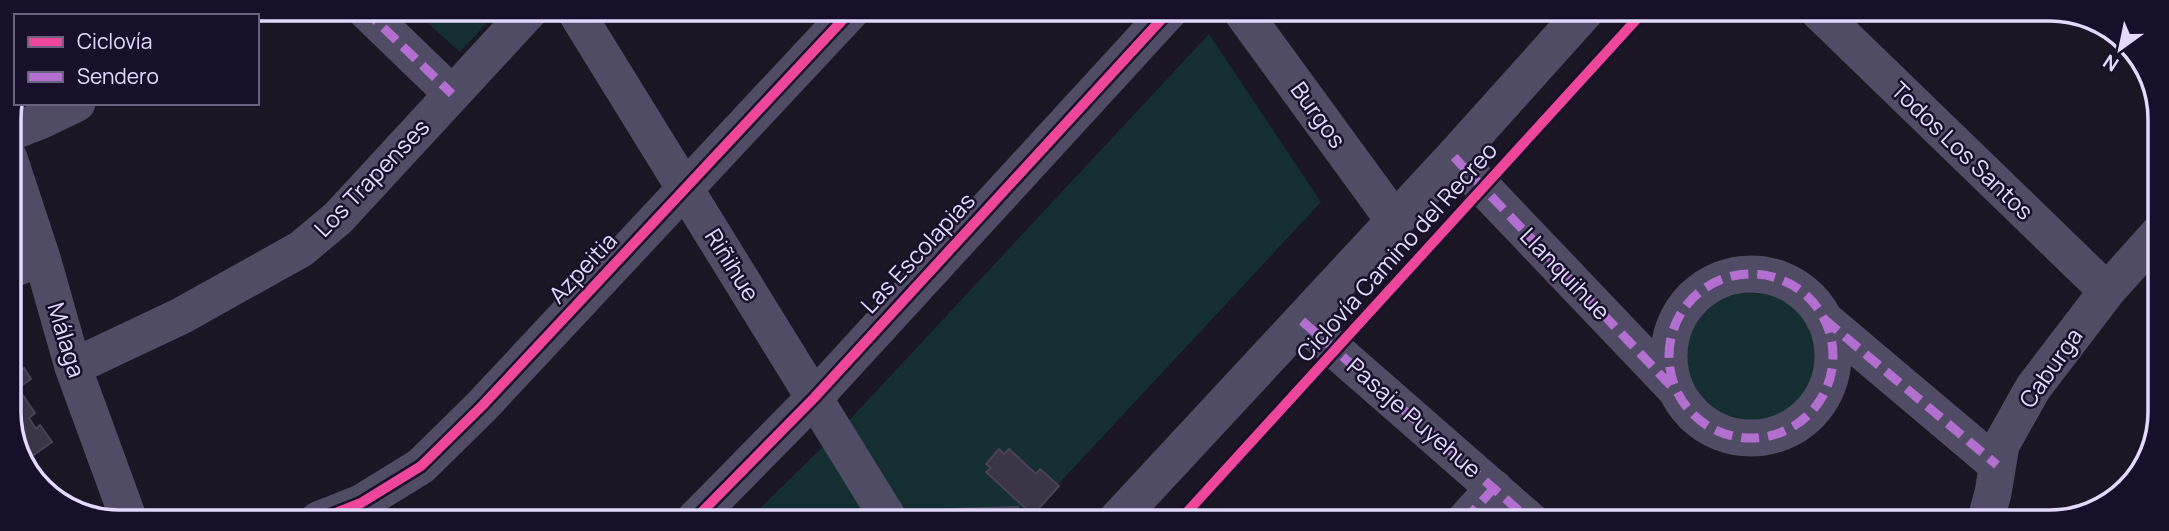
<svg xmlns="http://www.w3.org/2000/svg" width="2169" height="531" viewBox="0 0 2169 531" font-family="Manrope,sans-serif">
<rect width="100%" height="100%" fill="#1a1624"/>
<!-- green -->
<path fill="#142e32" d="M412,9H500L460,52Z
M1209,34L1321,202L1024,521H747L840,430Z
M1678 356a73 73 0 1 1 146 0a73 73 0 1 1-146 0Z"/>
<!-- building -->
<path fill="#3a3446" stroke="#484158" stroke-width="2" d="M11,368L15,374L24,368L31,379L18,388L35,413L29,418L36,429L40,425L52,442L25,461L11,434Z
M999,449L1004,454L1009,449L1036,474L1040,469L1059,486L1033,515L986,472L991,468L986,464Z
M1018,507V521H950V509Z"/>
<g fill="none" stroke-linecap="round" stroke-linejoin="round">
<!-- minor -->
<path stroke="#504c65" stroke-width="37" d="M364,9L452,94
M574,9L890,521
M1818,11L2107,291
M189,16L196,9
M9,133L42,120L77,103
M1454,157L1676,390
M9,158L42,258L73,367L129,520
M10,270L42,258
M1669 356a82 82 0 1 1 164 0a82 82 0 1 1-164 0Z
M1824,319L1997,465
M1302,321L1532,522
M73,367L181,316L301,249L338,218L531,9
M318,520L361,503L421,466L482,406L852,10
M693,521L814,398L1170,10
M1464,521L1494,488
M1985,522L1993,493L2001,445L2033,388L2107,291L2158,234"/>
<!-- tertiary -->
<path stroke="#504c65" stroke-width="38" d="M1241,10L1395,221
M1116,521L1454,157L1586,10"/>
<!-- quiet -->
<path stroke="#b36fd0" stroke-width="9" stroke-dasharray="18 9" stroke-linecap="butt" d="M364,9L452,94
M1454,157L1673,388
M1669 356a82 82 0 1 1 164 0a82 82 0 1 1-164 0Z
M1824,319L1997,465
M1302,321L1532,522
M1464,521L1494,488"/>
<!-- cycleway casing -->
<g stroke="#18102a" stroke-width="15">
<path id="cycleway" d="M318,520L361,503L421,466L482,406L852,10
M693,521L814,398L1170,10
M1179,521L1645,10"/>
</g>
<!-- cycleway -->
<use href="#cycleway" stroke="#ed469a" stroke-width="10"/>
</g>
<g text-anchor="middle" stroke-width="5" stroke-linejoin="round" paint-order="stroke">
<!-- street labels -->
<g font-size="23" fill="#e2daff" stroke="#18102a">
<text transform="translate(1318 115) rotate(54)" y="8">Burgos</text>
<text transform="translate(1962 151) rotate(44)" y="8">Todos Los Santos</text>
<text transform="translate(372 178) rotate(-46)" y="8">Los Trapenses</text>
<text transform="translate(1397 252) rotate(-48)" y="8">Ciclovía Camino del Recreo</text>
<text transform="translate(918 253) rotate(-47)" y="8">Las Escolapias</text>
<text transform="translate(732 265) rotate(58)" y="8">Riñihue</text>
<text transform="translate(583 268) rotate(-47)" y="8">Azpeitia</text>
<text transform="translate(1565 274) rotate(46)" y="8">Llanquihue</text>
<text transform="translate(66 340) rotate(73)" y="8">Málaga</text>
<text transform="translate(2051 368) rotate(-55)" y="8">Caburga</text>
<text transform="translate(1414 418) rotate(41)" y="8">Pasaje Puyehue</text>
</g>
</g>
<!-- crop -->
<path d="M0 0H2169V531H0ZM119 21H2050A98 98 0 0 1 2148 119V412A98 98 0 0 1 2050 510H119A98 98 0 0 1 21 412V119A98 98 0 0 1 119 21Z" fill="#18102a" fill-rule="evenodd"/>
<path fill="none" stroke="#e2daff" stroke-width="3.5" d="M119 21H2050A98 98 0 0 1 2148 119V412A98 98 0 0 1 2050 510H119A98 98 0 0 1 21 412V119A98 98 0 0 1 119 21Z"/>
<!-- legend -->
<rect x="14" y="14" width="245" height="91" fill="#18102a" stroke="#69617f" stroke-width="2"/>
<rect x="28" y="37" width="35" height="10" fill="#ed469a" stroke="#69617f" stroke-width="2"/>
<text x="77" y="49" font-size="21" fill="#e2daff">Ciclovía</text>
<rect x="28" y="72" width="35" height="10" fill="#b36fd0" stroke="#69617f" stroke-width="2"/>
<text x="77" y="84" font-size="21" fill="#e2daff">Sendero</text>
<!-- north arrow -->
<g transform="translate(2120 49) rotate(213)" stroke="#18102a" stroke-width="5" paint-order="stroke">
<path d="M0-5L12 26L0 18L-12 26Z" fill="#e2daff"/>
<text y="-10" font-size="19" font-weight="bold" text-anchor="middle" fill="#e2daff">N</text>
</g>
</svg>
